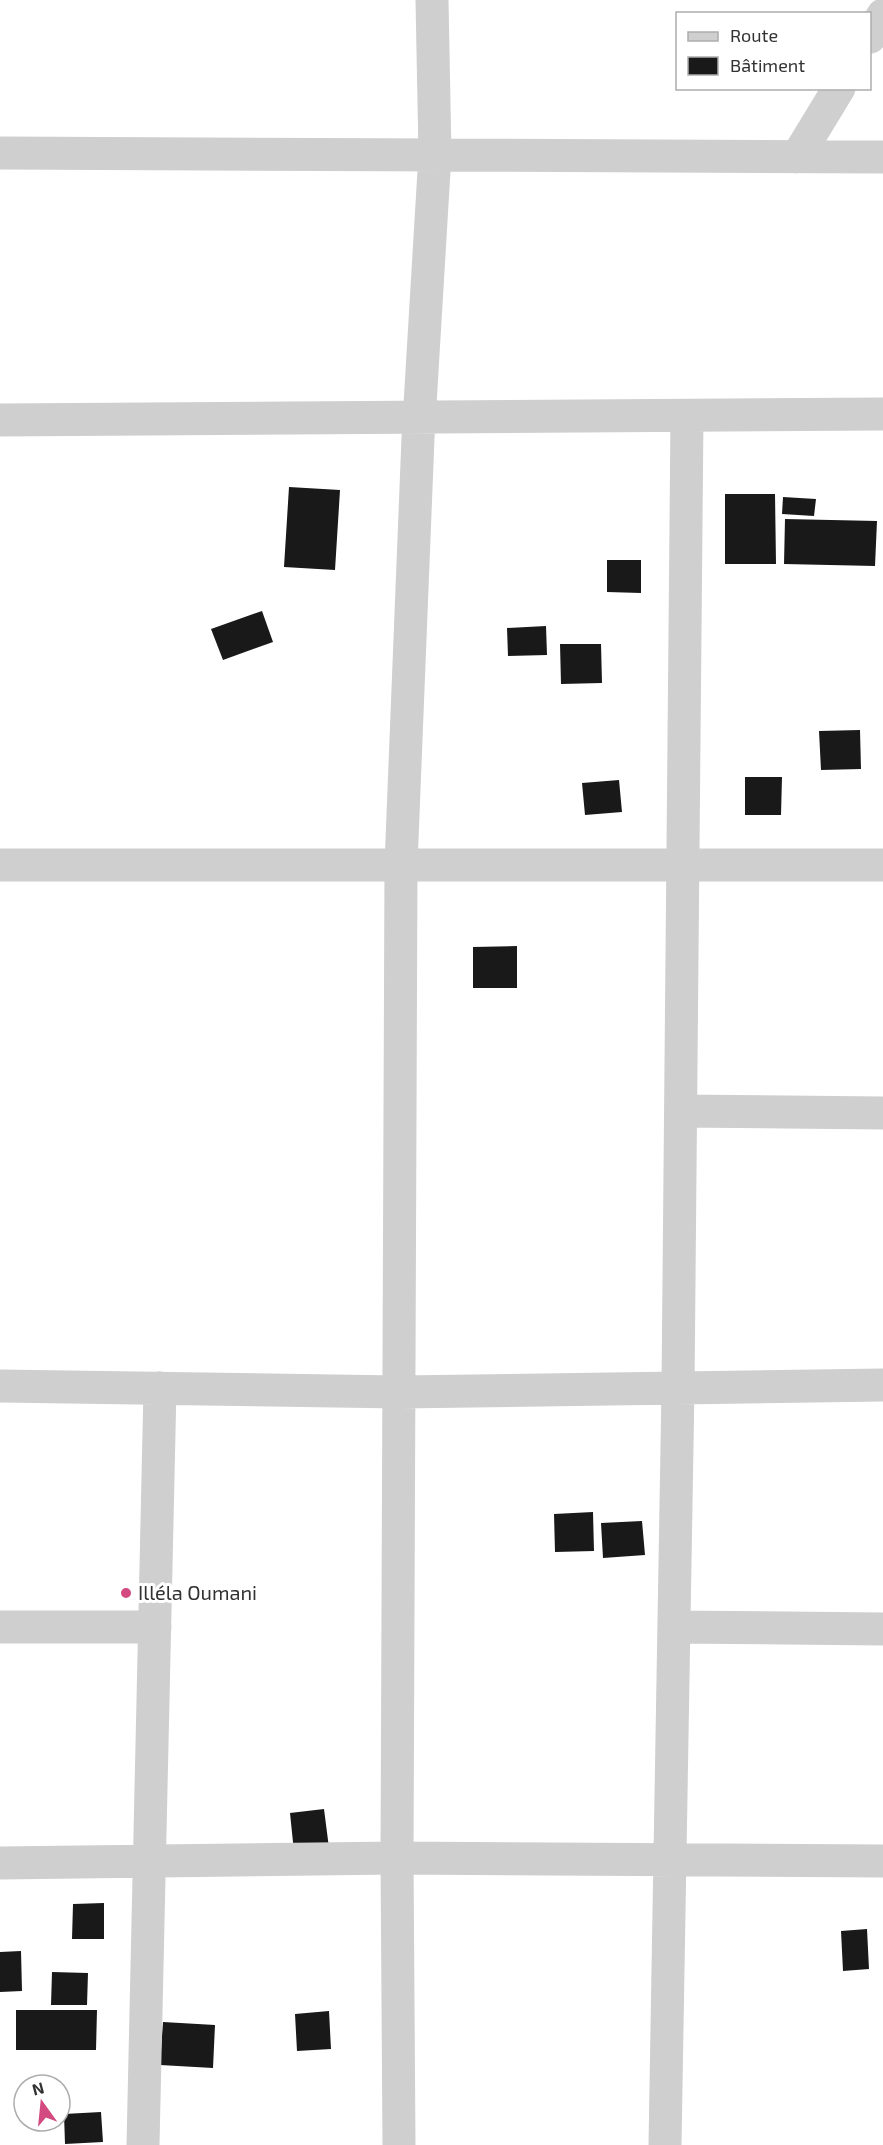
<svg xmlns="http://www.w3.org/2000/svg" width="883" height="2145" viewBox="0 0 883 2145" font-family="'Exo 2',sans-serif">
<rect width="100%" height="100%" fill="#fff"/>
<!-- building -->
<path fill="#191919" d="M289,487L340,490L335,570L284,567Z
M725,494H775L776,564H725Z
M783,497L816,499L814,516L782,514Z
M785,519L877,521L875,566L784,564Z
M607,560H641V593L607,592Z
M262,611L273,642L223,660L211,629Z
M546,626L547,655L508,656L507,628Z
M560,644H601L602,683L561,684Z
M860,730L861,769L821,770L819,731Z
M745,777H782L781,815H745Z
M619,780L622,812L585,815L582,783Z
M517,946V988H473V947Z
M593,1512L594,1551L555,1552L554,1514Z
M642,1521L645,1555L603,1558L601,1523Z
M324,1809L329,1848L294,1852L290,1813Z
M104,1903V1939H72L73,1904Z
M867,1929L869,1969L843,1971L841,1931Z
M21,1951L22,1991L0,1992V1952Z
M52,1972L88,1973L87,2005H51Z
M16,2010H97L96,2050H16Z
M329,2011L331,2049L297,2051L295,2014Z
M163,2022L215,2025L213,2068L160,2065Z
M101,2112L103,2142L65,2144L64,2114Z"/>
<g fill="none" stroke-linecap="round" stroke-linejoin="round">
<!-- minor -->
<path stroke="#cfcfcf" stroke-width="33" d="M870,37L883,15
M0,153L883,157
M797,157L839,88
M0,420L883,414
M0,865H883
M681,1111L883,1113
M0,1386L400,1392L883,1385
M0,1627H155
M674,1627L883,1629
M0,1863L397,1858L883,1861
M143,2145L160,1388
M399,2145L397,1858L401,865L418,438L435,154L432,0
M665,2145L678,1388L687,416"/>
</g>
<!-- markers -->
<circle fill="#d24a7f" stroke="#fff" stroke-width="2" cx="126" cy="1593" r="6"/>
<g text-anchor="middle" stroke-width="6" stroke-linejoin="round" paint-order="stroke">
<!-- poi labels -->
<g font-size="20" fill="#323232" stroke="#fff" text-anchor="start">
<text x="138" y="1600">Illéla Oumani</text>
</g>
</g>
<!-- legend -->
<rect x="676" y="12" width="195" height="78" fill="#ffffff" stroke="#adadad" stroke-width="1.5"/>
<rect x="688" y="32" width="30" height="9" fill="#cfcfcf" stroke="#adadad" stroke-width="1.5"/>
<text x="730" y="42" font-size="18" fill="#323232">Route</text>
<rect x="688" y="57" width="30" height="18" fill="#191919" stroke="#adadad" stroke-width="1.5"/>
<text x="730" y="72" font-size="18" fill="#323232">Bâtiment</text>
<!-- north arrow -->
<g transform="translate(42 2103) rotate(345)"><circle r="28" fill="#ffffff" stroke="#adadad" stroke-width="1.5"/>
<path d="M0-4.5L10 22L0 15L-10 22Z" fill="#d24a7f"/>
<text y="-9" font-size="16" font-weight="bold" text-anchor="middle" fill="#323232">N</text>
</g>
</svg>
